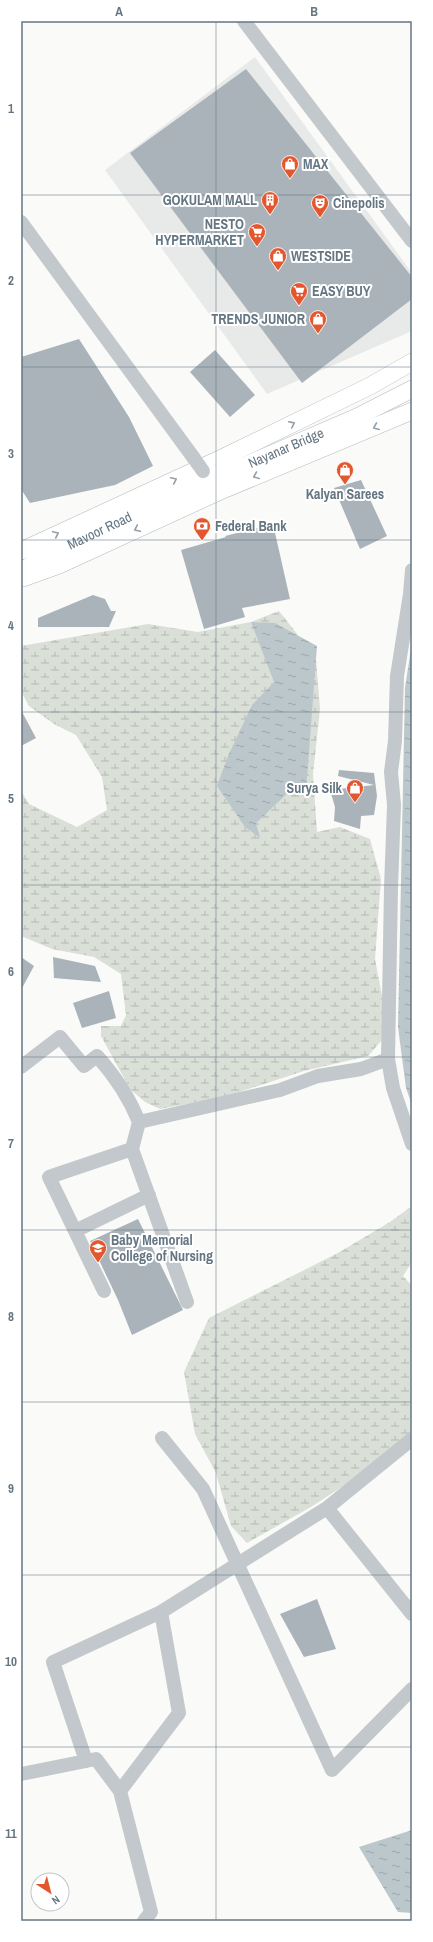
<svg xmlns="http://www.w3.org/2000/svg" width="433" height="1942" viewBox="0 0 433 1942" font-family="'Archivo Narrow',sans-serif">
<defs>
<pattern id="wetland-marsh" width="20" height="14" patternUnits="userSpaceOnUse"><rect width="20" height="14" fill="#dadfd7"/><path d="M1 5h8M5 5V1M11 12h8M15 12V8" fill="none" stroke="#b4b9b4"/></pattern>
<pattern id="water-ripples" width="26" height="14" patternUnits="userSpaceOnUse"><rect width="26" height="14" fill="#bbc7cb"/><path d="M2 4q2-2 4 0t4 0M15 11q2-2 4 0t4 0" fill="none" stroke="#9ca6aa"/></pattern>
</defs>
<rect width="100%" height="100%" fill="#fafaf8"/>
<!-- built -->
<path fill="#e8e9e9" d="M255,57L412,273V331L267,394L105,170Z"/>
<!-- wetland -->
<path fill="url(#wetland-marsh)" d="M279,611L316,658L320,709L313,774L317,832L340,827L370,839L381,879L375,959L382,996V1040L368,1056L304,1071L224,1097L160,1109L145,1102L130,1089L101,1036V1026H121L126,1015L121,974L94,957L52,949L21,936V791L29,804L77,827L107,810L102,777L76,735L54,724L29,706L21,691V646L148,624L198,632L251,622Z
M412,1206V1262L403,1276L412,1286V1436L357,1477L311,1507L247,1543L231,1526L216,1473L195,1434L184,1372L209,1318L338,1253L390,1222Z"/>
<!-- water -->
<path fill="url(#water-ripples)" d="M251,622L275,623L317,646L306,791L292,789L256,823L260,838L245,827L217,786L228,756L252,705L274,682Z
M412,642V1105L406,1088L398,1027L405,688Z
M412,1830V1913L398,1912L359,1847Z"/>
<!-- building -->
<path fill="#aab3b9" d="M246,69L412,277V299L302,383L130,153Z
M79,339L129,417L153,466L115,485L30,503L21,489V357Z
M215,350L255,395L230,417L190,372Z
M361,480L387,536L360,549L334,488Z
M273,524L290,599L242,608L245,617L204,629L181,550L226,537L225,536Z
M93,595L105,599L111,611H116L109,627H38V618Z
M21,710L36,738L21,746Z
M339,770L374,773L377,796L374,815L361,816L360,829L334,821L335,807L330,790L374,785L338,776Z
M21,957L34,966L21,990Z
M53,957L95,966L101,982L54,978Z
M109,991L116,1018L82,1028L73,1003Z
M138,1219L183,1310L132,1335L118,1300L90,1241Z
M317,1599L336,1649L304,1657L280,1614Z"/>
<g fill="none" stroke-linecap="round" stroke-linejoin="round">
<!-- major casing -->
<g stroke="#b5babe" stroke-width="18">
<g id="major">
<path d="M21,551L220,459L370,386L412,362"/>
<path id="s1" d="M21,572L41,558L158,503L357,417L412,389"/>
<path d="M23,578L59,565L218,492L412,411"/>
</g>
</g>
<!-- minor -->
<path stroke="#c3c8cc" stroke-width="14" d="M244,21L412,241
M21,222L193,457
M388,1059L393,1088L412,1144
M21,1067L60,1037L84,1066L97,1056C115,1076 129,1097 139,1122L280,1090L318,1076L361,1069L388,1059L391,888L394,805L391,772L395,741L397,676L410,594L412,570
M139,1122L132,1149L187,1302
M75,1231L149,1195
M104,1291L49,1177L132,1149
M162,1438L203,1489L332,1770L412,1689
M327,1508L412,1439
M161,1612L327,1508L412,1614
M86,1761L53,1662L161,1612L179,1713L120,1791
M21,1774L96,1759L120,1791L151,1912L144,1921"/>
<!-- major -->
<use href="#major" stroke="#fff" stroke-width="17"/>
<!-- minor-bridge -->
<path stroke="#c3c8cc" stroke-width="14" d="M193,457L203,471"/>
</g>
<!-- one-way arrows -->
<defs><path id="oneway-chevron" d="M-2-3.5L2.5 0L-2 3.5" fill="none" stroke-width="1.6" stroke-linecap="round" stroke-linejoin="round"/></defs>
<g stroke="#939fa8">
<use href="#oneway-chevron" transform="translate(292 424) rotate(-26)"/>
<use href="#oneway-chevron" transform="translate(376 427) rotate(157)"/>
<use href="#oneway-chevron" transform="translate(256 476) rotate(158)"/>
<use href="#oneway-chevron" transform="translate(174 480) rotate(-25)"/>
<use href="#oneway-chevron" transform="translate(137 529) rotate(155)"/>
<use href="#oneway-chevron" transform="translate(56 534) rotate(-25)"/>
</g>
<!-- grid -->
<path fill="none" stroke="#657683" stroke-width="1" stroke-opacity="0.55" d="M216,21V1921M21,195H412M21,367H412M21,540H412M21,712H412M21,885H412M21,1057H412M21,1230H412M21,1402H412M21,1575H412M21,1747H412"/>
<!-- icons -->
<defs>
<g id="shop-pin" transform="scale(0.9)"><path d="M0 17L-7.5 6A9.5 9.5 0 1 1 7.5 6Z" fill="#e4572e" stroke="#fff"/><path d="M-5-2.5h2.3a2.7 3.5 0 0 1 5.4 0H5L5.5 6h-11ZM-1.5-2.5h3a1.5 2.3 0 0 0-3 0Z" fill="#fff"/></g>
<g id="building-pin" transform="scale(0.9)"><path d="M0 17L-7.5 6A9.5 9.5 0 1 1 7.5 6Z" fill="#e4572e" stroke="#fff"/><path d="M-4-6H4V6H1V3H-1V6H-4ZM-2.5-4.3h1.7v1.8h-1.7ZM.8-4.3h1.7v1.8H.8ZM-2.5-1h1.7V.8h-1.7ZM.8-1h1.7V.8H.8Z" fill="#fff"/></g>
<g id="theatre-pin" transform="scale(0.9)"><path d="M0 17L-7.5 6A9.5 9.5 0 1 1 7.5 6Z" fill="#e4572e" stroke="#fff"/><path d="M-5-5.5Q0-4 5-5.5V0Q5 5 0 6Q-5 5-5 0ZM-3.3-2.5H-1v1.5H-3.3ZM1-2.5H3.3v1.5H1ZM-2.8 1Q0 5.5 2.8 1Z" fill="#fff"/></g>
<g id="supermarket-pin" transform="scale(0.9)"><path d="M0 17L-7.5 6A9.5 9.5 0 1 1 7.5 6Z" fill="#e4572e" stroke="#fff"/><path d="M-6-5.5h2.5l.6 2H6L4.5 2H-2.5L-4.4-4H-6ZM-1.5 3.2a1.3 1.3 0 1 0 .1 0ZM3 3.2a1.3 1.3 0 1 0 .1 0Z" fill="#fff"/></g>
<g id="bank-pin" transform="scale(0.9)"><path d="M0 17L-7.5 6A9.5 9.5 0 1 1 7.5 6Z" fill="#e4572e" stroke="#fff"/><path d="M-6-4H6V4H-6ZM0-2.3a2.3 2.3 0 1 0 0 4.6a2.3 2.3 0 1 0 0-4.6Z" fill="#fff"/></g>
<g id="university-pin" transform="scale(0.9)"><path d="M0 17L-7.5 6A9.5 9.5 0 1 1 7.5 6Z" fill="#e4572e" stroke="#fff"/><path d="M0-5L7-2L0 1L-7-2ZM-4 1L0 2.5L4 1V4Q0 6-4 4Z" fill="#fff"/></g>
</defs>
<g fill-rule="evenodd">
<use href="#shop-pin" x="290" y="164"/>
<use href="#building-pin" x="270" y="200"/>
<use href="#theatre-pin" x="320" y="203"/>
<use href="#supermarket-pin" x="257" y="232"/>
<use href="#shop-pin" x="278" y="256"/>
<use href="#supermarket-pin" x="299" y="291"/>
<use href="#shop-pin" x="318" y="319"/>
<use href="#shop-pin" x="345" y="470"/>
<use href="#bank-pin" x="202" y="526"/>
<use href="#shop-pin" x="355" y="788"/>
<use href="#university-pin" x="98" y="1248"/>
</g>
<g text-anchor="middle" stroke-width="4" stroke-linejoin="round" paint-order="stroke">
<!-- poi labels -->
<g font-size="14" font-weight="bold" fill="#657683" stroke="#fff" text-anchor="start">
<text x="303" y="169">MAX</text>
<text x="257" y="205" text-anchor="end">GOKULAM MALL</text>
<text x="333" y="208">Cinepolis</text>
<text x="244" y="229" text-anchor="end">NESTO<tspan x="244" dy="16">HYPERMARKET</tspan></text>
<text x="291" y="261">WESTSIDE</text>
<text x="312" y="296">EASY BUY</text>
<text x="305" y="324" text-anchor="end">TRENDS JUNIOR</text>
<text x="345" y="499" text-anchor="middle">Kalyan Sarees</text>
<text x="215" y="531">Federal Bank</text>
<text x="342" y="793" text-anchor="end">Surya Silk</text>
<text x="111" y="1245">Baby Memorial<tspan x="111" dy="16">College of Nursing</tspan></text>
</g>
<!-- street labels -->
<g font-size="14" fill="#657683" stroke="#fff">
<text dy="5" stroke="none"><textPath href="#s1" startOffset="293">Nayanar Bridge</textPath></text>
<text dy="5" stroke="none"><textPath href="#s1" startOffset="89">Mavoor Road</textPath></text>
</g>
</g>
<!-- border -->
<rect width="433" height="1942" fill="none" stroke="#ffffff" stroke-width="44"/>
<!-- north arrow -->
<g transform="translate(50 1892) rotate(144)"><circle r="19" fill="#ffffff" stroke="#c1c8cd"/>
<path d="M0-3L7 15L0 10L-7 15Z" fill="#e4572e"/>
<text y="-6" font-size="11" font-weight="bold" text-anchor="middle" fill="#657683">N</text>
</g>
<rect x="22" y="22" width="389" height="1898" fill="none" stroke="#657683" stroke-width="1.5"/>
<g font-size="13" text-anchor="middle" font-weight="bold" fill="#657683">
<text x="119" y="16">A</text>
<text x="314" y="16">B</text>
<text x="11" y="113">1</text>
<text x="11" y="285">2</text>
<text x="11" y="458">3</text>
<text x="11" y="630">4</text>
<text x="11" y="803">5</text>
<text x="11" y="976">6</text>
<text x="11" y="1148">7</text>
<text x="11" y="1321">8</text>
<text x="11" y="1493">9</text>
<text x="11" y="1666">10</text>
<text x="11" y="1838">11</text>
</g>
</svg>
